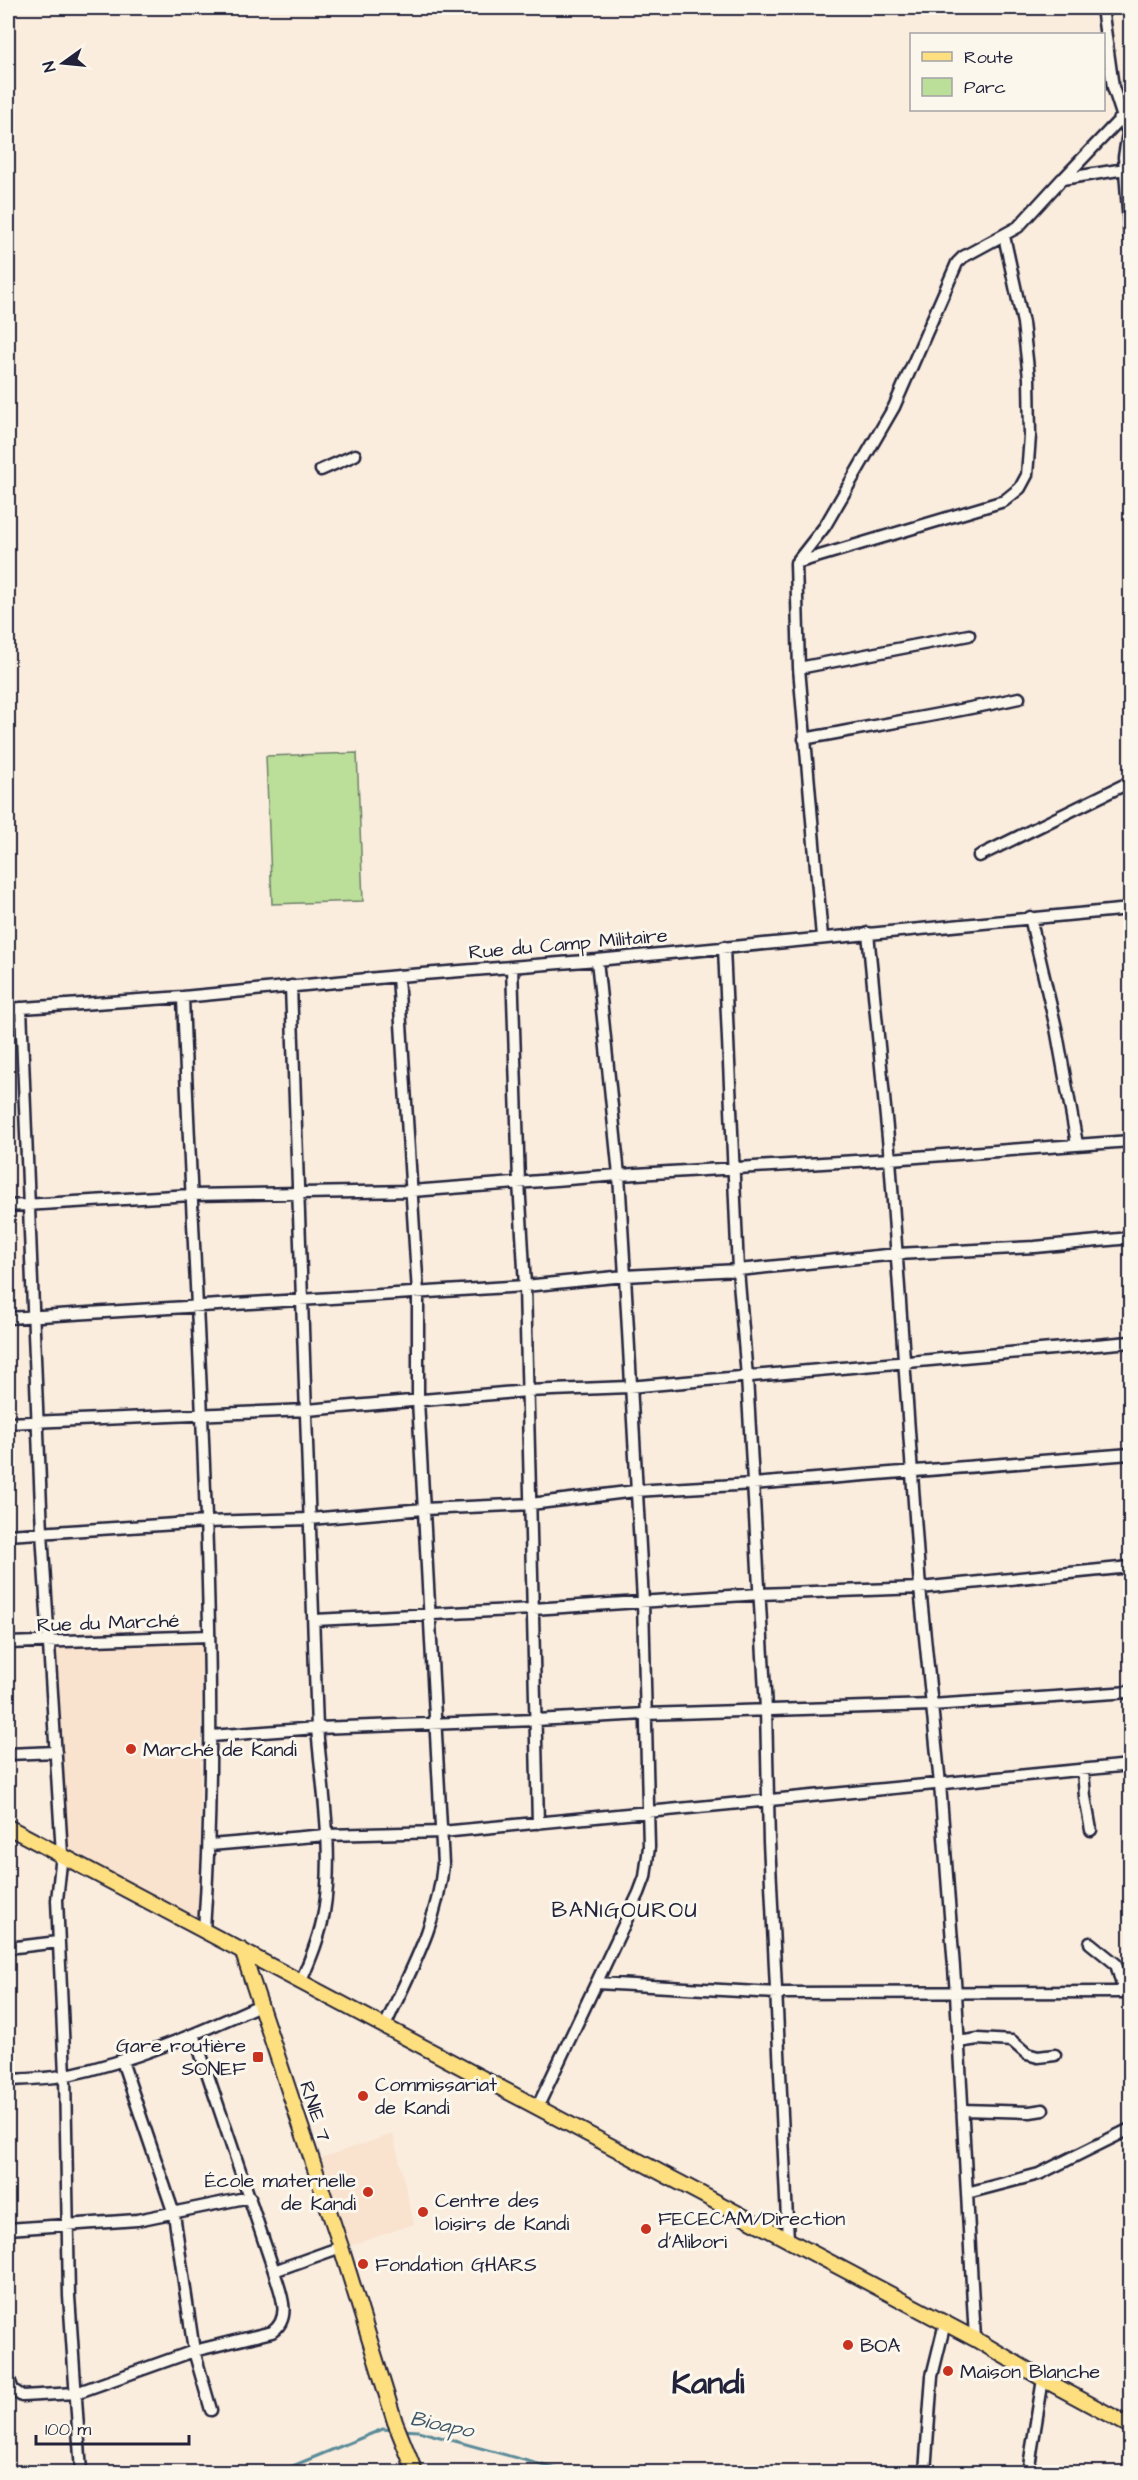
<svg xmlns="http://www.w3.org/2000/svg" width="1138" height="2480" viewBox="0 0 1138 2480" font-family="'Architects Daughter',sans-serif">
<rect width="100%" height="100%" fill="#faedde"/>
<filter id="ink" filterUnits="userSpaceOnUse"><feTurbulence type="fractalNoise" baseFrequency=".0167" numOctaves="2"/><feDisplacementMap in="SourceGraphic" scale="12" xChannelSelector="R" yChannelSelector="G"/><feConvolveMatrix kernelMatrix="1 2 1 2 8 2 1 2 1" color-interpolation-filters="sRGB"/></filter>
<g filter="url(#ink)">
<!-- built -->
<path fill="#f9e2ce" d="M202,1641L199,1918L66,1850L55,1648Z
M393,2134L414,2224L349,2246L318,2159Z"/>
<!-- green -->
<path fill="#bbde98" stroke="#6e806a" stroke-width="1.5" d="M357,753L363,901L272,904L266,756Z"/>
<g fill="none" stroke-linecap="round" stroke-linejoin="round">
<!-- stream -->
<path stroke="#5a8b99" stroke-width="3" d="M402,2430L418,2431L568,2472
M278,2472L383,2429L392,2430"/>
<!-- minor casing -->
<g stroke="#22223b" stroke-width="15">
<path id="minor" d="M1102,8L1113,87L1128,133L1124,157L1130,238
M1063,179L1123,116
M321,470L355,455
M796,563L825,526L894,407L957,263L963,257L1018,227L1062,179L1125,169
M799,668L969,635
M804,739C876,725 947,714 1019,698
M979,856L1130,782
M1030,917L1056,1028L1077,1144
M868,933L890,1159L920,1588L940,1784L956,1994L975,2339
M822,937L799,668L796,563L1004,501L1020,488L1027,475L1030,436L1029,378L1023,323L1004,236
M724,947L738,1270L747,1377L766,1709L769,1842L788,2240
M512,967L519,1182L525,1286L538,1823
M291,986L317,1728C322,1788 334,1852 324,1912C320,1936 311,1958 301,1981
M183,997C190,1192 203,1388 208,1583C211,1699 212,1814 204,1930
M21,1008L42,1532L62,1854L57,1900L65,2075L69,2296L81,2472
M8,1009L183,997L398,976L597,960L1130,909
M8,1206L191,1195L412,1191L619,1175L890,1159L1130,1141
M8,1318L525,1286L625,1276L738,1270L897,1254L1035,1247L1130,1238
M8,1423L307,1410L527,1391L629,1387L1130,1342
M8,1535L206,1522L310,1519L424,1509L531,1504L635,1491L753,1484L1130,1454
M315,1620L533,1609L760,1594L920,1588L1130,1567
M8,1643L209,1636
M211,1736L317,1728L536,1720L645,1714L931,1705L1130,1692
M8,1754L56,1752
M1083,1770L1085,1797L1091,1830
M210,1845L326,1835L442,1832L1130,1765
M1090,1943L1116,1964L1124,1992
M8,1948L58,1942
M597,1983L777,1993L1130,1992
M385,2026C409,1973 438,1924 443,1864L418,1400V1293L398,976
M958,2042L978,2039L1012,2041L1027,2054L1038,2057L1055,2055
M122,2061L174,2214L194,2351L211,2410
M8,2080C27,2079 48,2079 67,2075C134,2061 198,2033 260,2005
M537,2108L639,1893L645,1877L649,1847L643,1601L625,1276L619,1175L597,960
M962,2110L1030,2112L1043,2110
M967,2193L1039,2174L1130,2129
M8,2229L137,2220L250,2197
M274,2271L341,2247
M8,2377L13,2390L22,2396L76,2393L194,2351L272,2332C293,2317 280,2292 274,2271L194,2034
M925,2472L932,2376L945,2323
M1028,2472L1043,2379"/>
</g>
<!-- major casing -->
<g stroke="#22223b" stroke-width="18">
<path id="major" d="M8,1827L975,2339L1043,2379L1130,2426
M242,1950L341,2247L395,2422L415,2472"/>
</g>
<!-- minor -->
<use href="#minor" stroke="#fbf7ec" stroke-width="10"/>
<!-- major -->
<use href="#major" stroke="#fedf80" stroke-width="14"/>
</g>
</g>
<!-- markers -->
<g fill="#c8321e" stroke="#fbf7ec" stroke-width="2">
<circle cx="131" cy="1749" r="6"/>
<rect x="252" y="2051" width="12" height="12" rx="3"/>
<circle cx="363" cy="2096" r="6"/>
<circle cx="368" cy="2192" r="6"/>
<circle cx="423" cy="2212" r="6"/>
<circle cx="646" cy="2229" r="6"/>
<circle cx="363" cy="2264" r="6"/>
<circle cx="848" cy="2345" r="6"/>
<circle cx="948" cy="2371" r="6"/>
</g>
<g text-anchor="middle" stroke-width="6" stroke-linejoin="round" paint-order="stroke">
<!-- street labels -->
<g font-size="20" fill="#22223b" stroke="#fbf7ec">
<text transform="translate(568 943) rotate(-5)" y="7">Rue du Camp Militaire</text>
<text transform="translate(108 1622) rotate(-2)" y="7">Rue du Marché</text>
<text transform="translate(316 2111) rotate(72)" y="7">RNIE 7</text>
</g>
<!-- poi labels -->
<g font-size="20" fill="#22223b" stroke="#fbf7ec" text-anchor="start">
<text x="143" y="1756">Marché de Kandi</text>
<text x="246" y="2052" text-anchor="end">Gare routière<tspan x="246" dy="23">SONEF</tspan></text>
<text x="375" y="2091">Commissariat<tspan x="375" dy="23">de Kandi</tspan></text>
<text x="356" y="2187" text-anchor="end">École maternelle<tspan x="356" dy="23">de Kandi</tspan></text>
<text x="435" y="2207">Centre des<tspan x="435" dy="23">loisirs de Kandi</tspan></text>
<text x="658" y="2225">FECECAM/Direction<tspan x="658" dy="23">d'Alibori</tspan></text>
<text x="375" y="2271">Fondation GHARS</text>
<text x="860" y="2352">BOA</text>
<text x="960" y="2378">Maison Blanche</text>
</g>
<!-- water labels -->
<g font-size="21" font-style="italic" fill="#3e576a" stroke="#fbf7ec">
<text transform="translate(442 2424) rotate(12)" y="7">Bioapo</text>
</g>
<!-- quarter labels -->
<g font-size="22" letter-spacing="1.5" fill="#22223b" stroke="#fbf7ec">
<text x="625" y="1917">BANIGOUROU</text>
</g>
<!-- town labels -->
<g font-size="32" font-weight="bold" fill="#22223b" stroke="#fbf7ec">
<text x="708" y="2393">Kandi</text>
</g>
</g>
<!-- margin -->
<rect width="1138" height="2480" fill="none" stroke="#fbf7ec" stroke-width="30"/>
<rect x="15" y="15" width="1108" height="2450" fill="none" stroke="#22223b" stroke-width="2" filter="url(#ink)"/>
<!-- legend -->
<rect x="910" y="33" width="195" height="78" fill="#fbf7ec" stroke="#a4a2a5" stroke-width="1.5"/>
<rect x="922" y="52" width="30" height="9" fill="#fedf80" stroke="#a4a2a5" stroke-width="1.5"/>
<text x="964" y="63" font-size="18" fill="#22223b">Route</text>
<rect x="922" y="78" width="30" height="18" fill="#bbde98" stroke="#a4a2a5" stroke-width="1.5"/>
<text x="964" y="93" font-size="18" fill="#22223b">Parc</text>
<!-- north arrow -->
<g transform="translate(63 63) rotate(255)" stroke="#fbf7ec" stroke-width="4.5" paint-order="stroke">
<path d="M0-4.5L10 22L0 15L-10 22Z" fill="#22223b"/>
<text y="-9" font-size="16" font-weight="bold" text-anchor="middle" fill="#22223b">N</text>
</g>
<!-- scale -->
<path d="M36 2435v9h153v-9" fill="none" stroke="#22223b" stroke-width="3"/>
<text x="45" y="2435" font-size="18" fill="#22223b" stroke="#fbf7ec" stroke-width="4.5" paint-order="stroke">100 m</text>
</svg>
